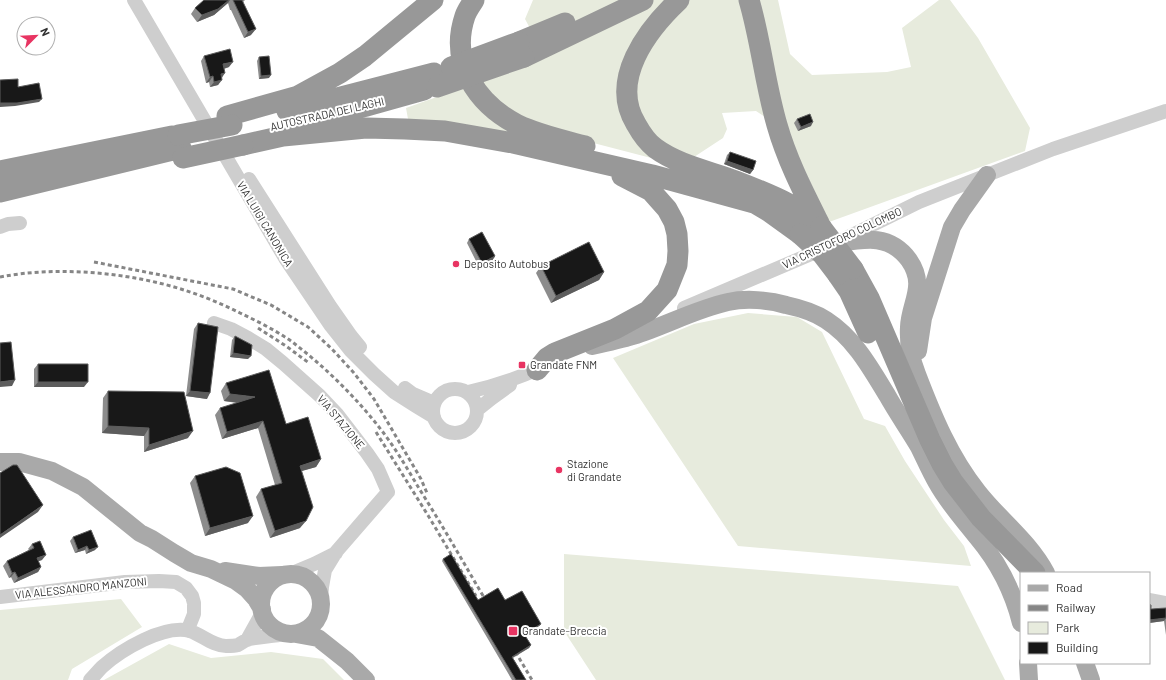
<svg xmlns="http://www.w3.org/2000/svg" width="1166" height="680" viewBox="0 0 1166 680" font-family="Barlow,sans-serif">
<rect width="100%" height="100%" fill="#fff"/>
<!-- green -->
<path fill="#e7ebdd" d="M533,0H778L790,54L812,75L887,72L911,67L902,28L939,0H950L978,38L1030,128L1025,151L829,222L786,131L756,111L722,113L727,129L723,138L694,157L655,159L528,126L510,135L408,119L406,108L546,58L525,19Z
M748,313L797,317L822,332L864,419L885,426L905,461L944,520L964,546L971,566L738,546L613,358L694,324Z
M564,554L958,586L1005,680H596L564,631Z
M121,599L142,627L72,669L68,680H0V610Z
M169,644L211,658L271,652L323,659L344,680H104Z"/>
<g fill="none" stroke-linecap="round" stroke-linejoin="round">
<!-- minor -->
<path stroke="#cecece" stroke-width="14" d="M134,0L285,258L331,326L350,350L374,374L394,392L416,406L434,417
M249,179L330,306L351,336L360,347
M0,227L8,224L20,223
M844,239L919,202L1053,149L1166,111
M684,308L825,248
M214,323L231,329L248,338L266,349L283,363L320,396L337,414L367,453L378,469L388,492L336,552L325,570L322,587L321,600
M405,388L413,394L434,403
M433 411a22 22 0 1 1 44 0a22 22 0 1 1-44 0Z
M468,392C495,386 519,378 545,366
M477,410L492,398L510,385
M290,574L314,564L336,553
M0,597L125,582L159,581L176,582L186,588L192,596L194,603V614L190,624L189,631
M1149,600L1166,603
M247,640L262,613
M90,680C94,676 98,671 102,667C121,650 164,624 190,631C202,635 213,646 226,646C230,646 235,646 238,645C242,643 245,640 249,639C261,637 273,636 285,634"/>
<!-- major -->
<path stroke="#a9a9a9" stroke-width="18" d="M835,244C864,239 889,233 909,260C927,286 910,302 909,327C908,344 911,359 917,374C933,416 950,457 978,492C1000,520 1029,541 1046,573
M592,346C606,343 620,340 633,336C665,326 696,309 728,302C746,298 769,300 786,305C800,308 814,312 826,320C854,338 870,367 887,395C897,413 909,430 919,447C925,459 930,471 937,483C948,503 963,519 977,537C998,562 1013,591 1021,623
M918,351L923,318L952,227L962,210L987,175
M0,462H19L52,471L83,487L140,533L152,539L174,553L191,563L211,569L236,581L247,589L256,599L262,609
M225,571L259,576L282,575
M261 604a30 30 0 1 1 60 0a30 30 0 1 1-60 0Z
M296,634L318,638L347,661L366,680
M1028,663L1029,680
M1085,663L1091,680"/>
<!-- highway -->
<path stroke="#989898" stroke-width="21" d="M474,0C471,5 467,10 465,16C449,63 477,104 518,125C539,135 563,140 585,146
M679,0C647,30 609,80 636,124C641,133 647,142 655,148C678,165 709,171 736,181C754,188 772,195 789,204C800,211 811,219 821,227
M749,0C761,41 765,84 777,125C787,160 803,191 819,223
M519,42L565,23
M524,57L643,0
M287,111L434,73
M227,116L298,96L340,73L365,56L433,0
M322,116L367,106L424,90
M243,145L283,136L366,128L405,129L445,131L513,143L652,175L758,204
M0,171L172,136
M0,192L181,148
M746,198L768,211L800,234
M853,269L869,298L930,440L942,464L953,482L981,518L1035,573
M838,275L849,291L868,333
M537,370L547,358L555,353L615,329L648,311L667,290L677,265L678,251L677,234L674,222L667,209L651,191L622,176"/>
<!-- rail -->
<path stroke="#868686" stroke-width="3" stroke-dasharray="4 3" stroke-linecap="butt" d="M94,262L233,289L271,305L308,327L332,349L354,373L374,399L421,479L427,493
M0,277C57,266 128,272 184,290C203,296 222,304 240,313C257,321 275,330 291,341C324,366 356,397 382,431C396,449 408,470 420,490C444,528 466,567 489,606
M258,328L286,346L309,363
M376,432L429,517L476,596
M512,646L532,680"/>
<!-- highway-bridge -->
<path stroke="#989898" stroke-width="21" d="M451,67L519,42
M437,87L524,57
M178,135L232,125
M183,158L243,145
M821,227L853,269
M800,234L822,254L838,275"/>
</g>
<!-- wall -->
<path fill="#8c8c8c" d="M204,0H245L243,2L251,35L244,38L231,10H230L228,3L214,15L197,22L191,14L195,8Z
M204,56L229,67L224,69L222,78L218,85L210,87L209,82L206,83L201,61Z
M259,57L269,78L259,79L257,61Z
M797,119L811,126L798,131L794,123Z
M730,152L753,170L750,174L724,164L727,155Z
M469,239L495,256L493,260L479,267L467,243Z
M541,266L604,272L599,280L551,303L536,273Z
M198,323L207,399L186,396L194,329Z
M235,336L248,359L230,357L232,340Z
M38,364L84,387H34V369Z
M226,383L286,424L321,459L316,467L301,471L300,528L270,538L256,497L261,489L275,485L258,428L222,439L215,415L220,408L237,403L224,401L221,391Z
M108,391L188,438L144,452V436L102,433L103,398Z
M195,476L248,523L205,536L190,483Z
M73,537L95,550L86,554L85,550L75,553L70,541Z
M32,544L42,560L38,561L41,567L38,572L14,583L11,577L9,578L3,566L7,561L29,550L28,549Z
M443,559L478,600H505L541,624L539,626L525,635L531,645L529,648L513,658L526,680H512L442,561Z
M1149,604L1151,609L1166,608V635L1164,621L1149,623Z"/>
<!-- shaded-wall -->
<path fill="#5d5d5d" d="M229,0H230L228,3L214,15L197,22L202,15Z
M256,29L251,35L244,38L248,32Z
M233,62L229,67L219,70L223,64Z
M225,73L221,79V74Z
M271,75L269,78L259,79L261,76Z
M213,76L209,82L206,83L210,77Z
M222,80L218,85L210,87L214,82Z
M42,99L39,102L15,106L0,107V103Z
M813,122L811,126L798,131L801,127Z
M727,161L753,170L750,174L724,164Z
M495,256L493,260L479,267L482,263Z
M604,272L599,280L551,303L556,296Z
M233,353L251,356L248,359L230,357Z
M15,380L12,386L0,387V382Z
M38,382H88L84,387H34Z
M190,391L210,393L207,399L186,396Z
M230,394L255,397L250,404L224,401Z
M263,421L258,428L222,439L227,432Z
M108,426L149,428L144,436L102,433Z
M193,431L188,438L144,452L149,445Z
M321,459L316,467L295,473L300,466Z
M43,505L38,512L0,538V535Z
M253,516L248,523L205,536L210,528Z
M306,521L300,528L270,538L275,531Z
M87,546L85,550L75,553L78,550Z
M98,547L95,550L86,554L89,550Z
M46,555L42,560L33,563L37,558Z
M41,567L38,572L14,583L18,578Z
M15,572L11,577L9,578L12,573Z
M1166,618L1164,621L1149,623V620Z
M541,624L539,626L523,636L524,634Z
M531,645L529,648L510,659L512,657Z"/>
<!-- building -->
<path fill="#181818" stroke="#5d5d5d" d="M204,0H229L218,9L202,15L195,8Z
M233,0H242L256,29L248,32Z
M230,49L233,62L223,64L225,73L221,74L222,80L214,82L213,76L210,77L204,56Z
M269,56L271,75L261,76L259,57Z
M18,79V87L39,83L42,99L17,103H0V80Z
M810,114L813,122L801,127L797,119Z
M730,152L756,161L753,170L727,161Z
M482,232L495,256L482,263L469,239Z
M589,242L604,272L556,296L541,266Z
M198,323L218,327L210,393L190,391Z
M235,336L252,345L251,356L233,353Z
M11,342L15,380L0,382V343Z
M38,364H88V382H38Z
M269,370L286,424L308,417L321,459L300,466L313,507L306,521L275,531L261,489L282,483L263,421L227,432L220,408L255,397L230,394L226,383Z
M108,391L184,392L193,431L149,445V428L108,426Z
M13,465H17L43,505L0,535V473Z
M226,467L240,473L253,516L210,528L195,476Z
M91,530L98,547L89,550L87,546L78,550L73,537Z
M40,541L46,555L37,558L41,567L18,578L15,572L12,573L7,561L34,548L32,544Z
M451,554L478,600L498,588L505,600L522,591L541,624L524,634L531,645L512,657L526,680H516L443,559Z
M1149,604L1151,605V609L1166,608V618L1149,620Z"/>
<!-- markers -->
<g fill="#e83462" stroke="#fff" stroke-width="1.5">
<circle cx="456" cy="264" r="4"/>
<rect x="518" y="361" width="8" height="8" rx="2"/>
<circle cx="559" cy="470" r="4"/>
<rect x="508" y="626" width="10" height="10" rx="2"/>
</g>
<g text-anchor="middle" stroke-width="4" stroke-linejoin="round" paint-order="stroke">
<!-- street labels -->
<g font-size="11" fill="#313131" stroke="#fff">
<text transform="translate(327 114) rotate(-13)" y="4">AUTOSTRADA DEI LAGHI</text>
<text transform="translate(265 224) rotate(59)" y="4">VIA LUIGI CANONICA</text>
<text transform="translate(842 238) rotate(-25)" y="4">VIA CRISTOFORO COLOMBO</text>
<text transform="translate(341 422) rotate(50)" y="4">VIA STAZIONE</text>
<text transform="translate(81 588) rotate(-6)" y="4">VIA ALESSANDRO MANZONI</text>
</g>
<!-- poi labels -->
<g font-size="11" fill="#313131" stroke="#fff" text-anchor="start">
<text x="464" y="268">Deposito Autobus</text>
<text x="530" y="369">Grandate FNM</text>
<text x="567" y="468">Stazione<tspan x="567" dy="13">di Grandate</tspan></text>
<text x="522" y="635">Grandate-Breccia</text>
</g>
</g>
<!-- legend -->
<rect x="1020" y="572" width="130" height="92" fill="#ffffff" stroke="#adadad"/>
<rect x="1028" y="585" width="20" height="6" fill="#a9a9a9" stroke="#adadad"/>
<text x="1056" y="592" font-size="12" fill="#313131">Road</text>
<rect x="1028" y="605" width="20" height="6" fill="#868686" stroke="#adadad"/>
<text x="1056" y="612" font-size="12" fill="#313131">Railway</text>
<rect x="1028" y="622" width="20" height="12" fill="#e7ebdd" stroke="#adadad"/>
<text x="1056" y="632" font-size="12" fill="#313131">Park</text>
<rect x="1028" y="642" width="20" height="12" fill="#181818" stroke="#adadad"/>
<text x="1056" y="652" font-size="12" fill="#313131">Building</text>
<!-- north arrow -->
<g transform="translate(36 36) rotate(66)"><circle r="19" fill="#ffffff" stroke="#adadad"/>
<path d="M0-3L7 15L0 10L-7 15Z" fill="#e83462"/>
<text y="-6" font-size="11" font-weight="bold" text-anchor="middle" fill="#313131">N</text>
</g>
</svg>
